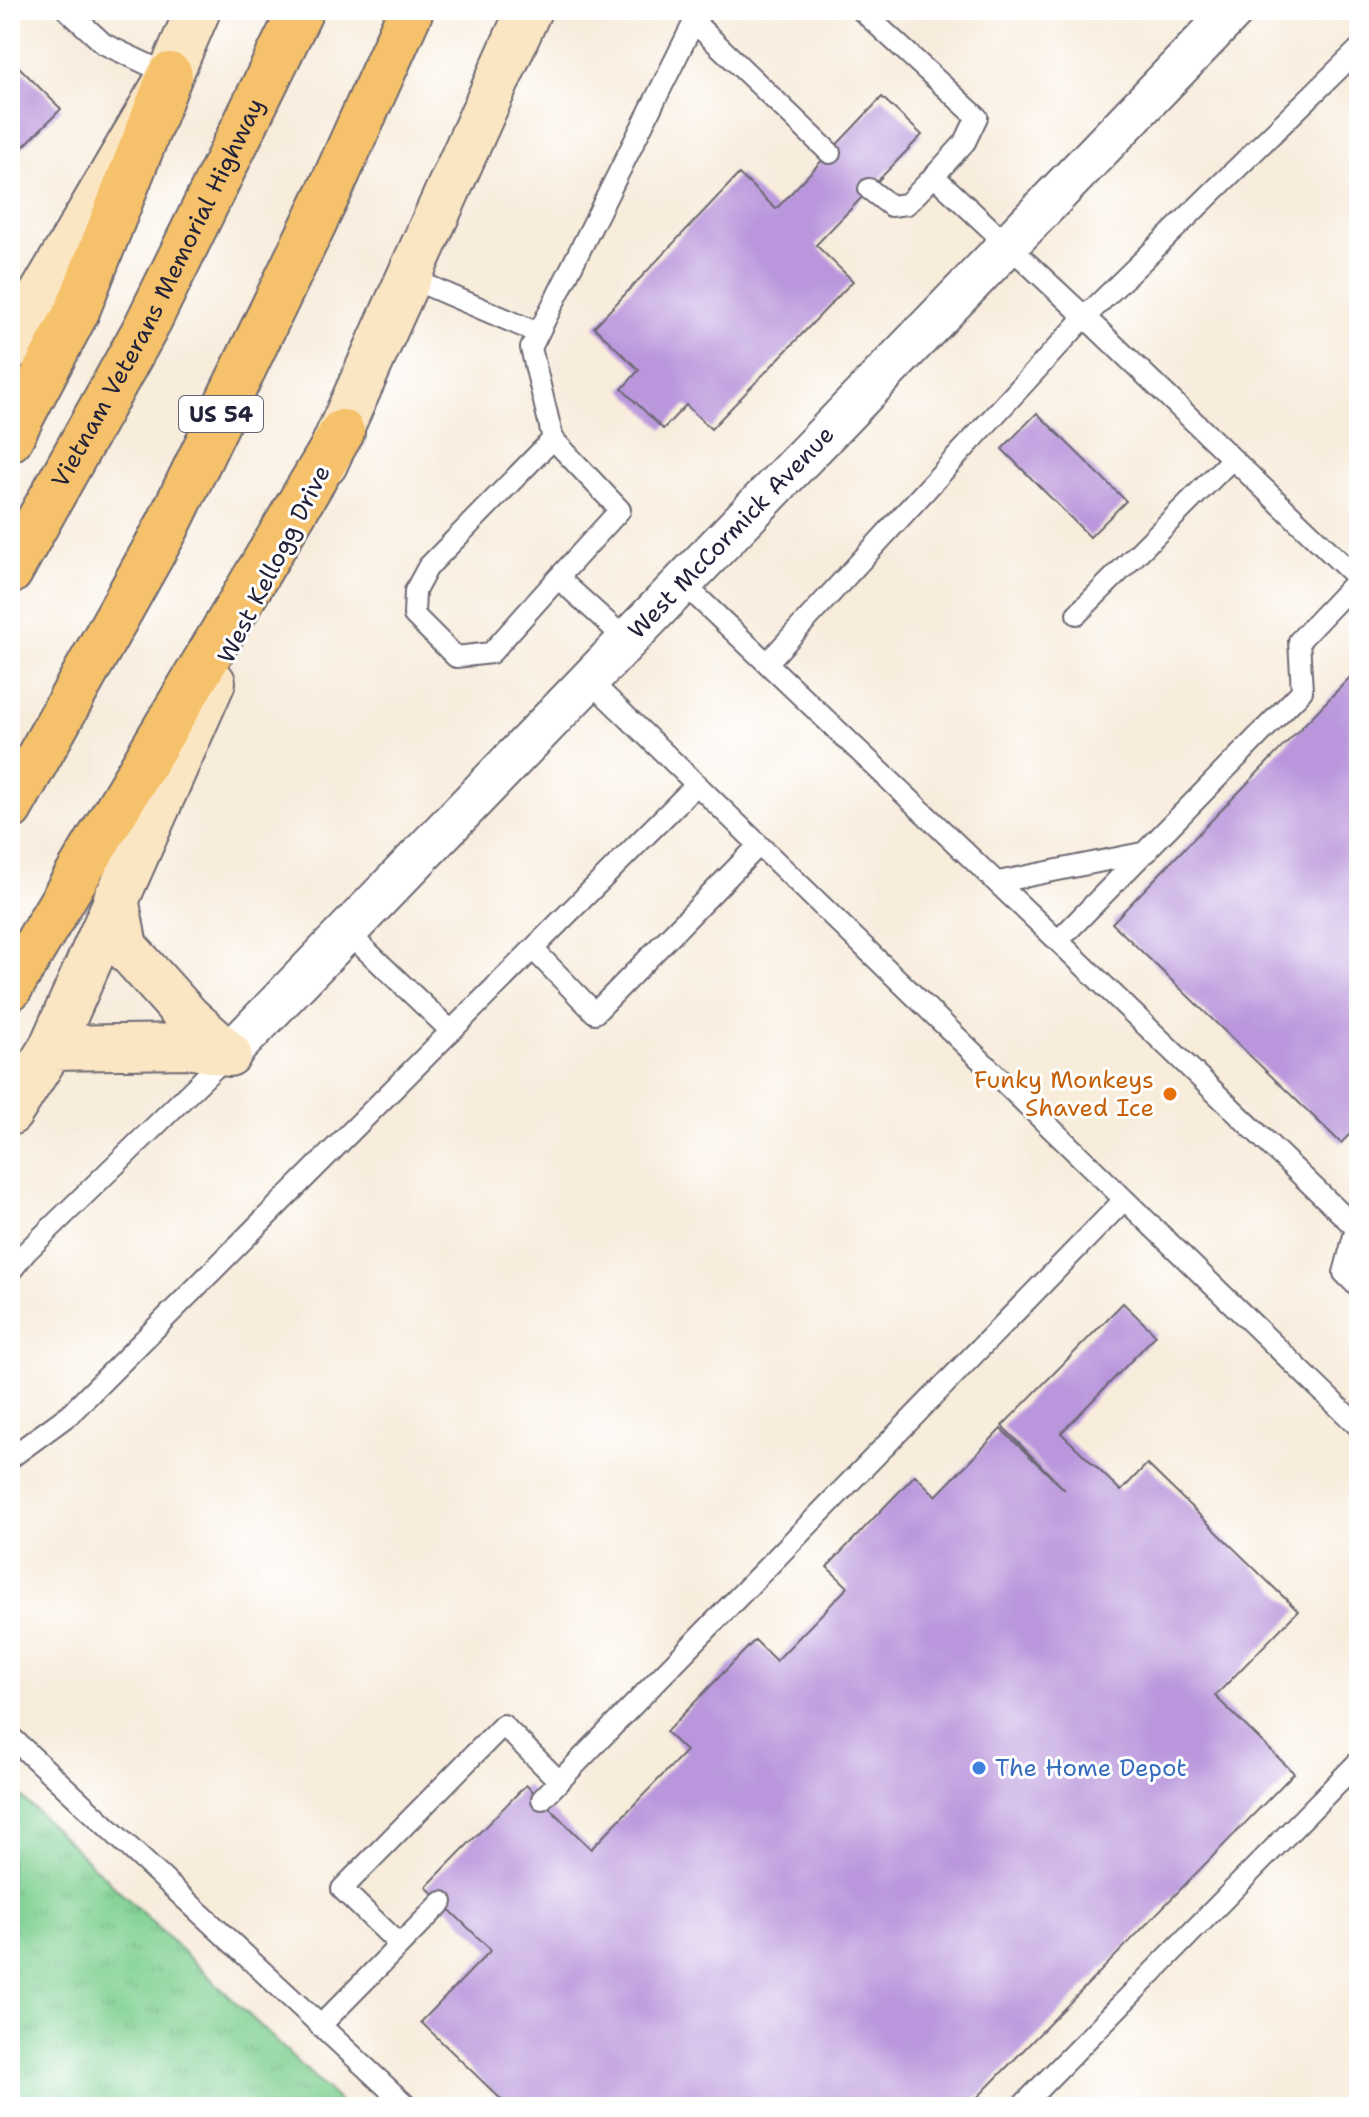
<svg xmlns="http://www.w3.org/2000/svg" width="1369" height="2117" viewBox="0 0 1369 2117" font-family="'Shantell Sans',sans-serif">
<defs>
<pattern id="grass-tufts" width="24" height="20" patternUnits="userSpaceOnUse" patternTransform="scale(2)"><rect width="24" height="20" fill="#7fd092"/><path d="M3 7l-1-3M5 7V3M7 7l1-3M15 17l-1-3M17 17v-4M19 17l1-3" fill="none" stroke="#6db27f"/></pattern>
</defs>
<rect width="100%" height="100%" fill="#fff"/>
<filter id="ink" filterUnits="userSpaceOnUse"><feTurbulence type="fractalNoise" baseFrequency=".0125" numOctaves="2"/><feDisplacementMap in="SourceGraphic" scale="16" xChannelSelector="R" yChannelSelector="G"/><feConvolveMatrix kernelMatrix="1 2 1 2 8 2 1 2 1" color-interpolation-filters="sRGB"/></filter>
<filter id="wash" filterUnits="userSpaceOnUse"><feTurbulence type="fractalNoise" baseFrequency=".006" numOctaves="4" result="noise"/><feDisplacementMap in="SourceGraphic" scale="32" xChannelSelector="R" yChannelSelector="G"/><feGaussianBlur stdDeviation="1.8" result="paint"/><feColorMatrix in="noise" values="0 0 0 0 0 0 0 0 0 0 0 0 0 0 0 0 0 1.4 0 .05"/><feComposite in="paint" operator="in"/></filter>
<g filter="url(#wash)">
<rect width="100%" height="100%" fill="#f8ecdb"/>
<!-- grass -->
<path fill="url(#grass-tufts)" stroke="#507966" stroke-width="2" d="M10,1786L345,2107H10Z"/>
<g id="blocks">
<!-- building -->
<path fill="#ba97dc" d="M10,58L61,109L12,158L10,156Z
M882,97L922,135L816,245L853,281L711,429L686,405L663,429L622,389L639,370L594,327L739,174L776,209Z
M1037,413L1126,501L1090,537L1002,449Z
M1359,668V1125L1341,1143L1112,923Z
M1123,1303L1156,1335L1061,1433L1121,1491L1147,1464L1298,1611L1215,1696L1294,1773L968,2107H509L421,2022L491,1950L426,1887L526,1785L591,1849L686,1751L666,1732L755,1640L776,1661L848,1587L827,1567L915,1475L936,1496L1001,1429L1065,1490L1002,1426Z"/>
</g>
</g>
<g filter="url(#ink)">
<use href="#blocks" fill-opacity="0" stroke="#6d6973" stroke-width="2"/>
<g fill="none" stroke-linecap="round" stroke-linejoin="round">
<!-- lane casing -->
<g stroke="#6d6973" stroke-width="24">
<path id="lane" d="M67,10L104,44L170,75
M694,22L830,153
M869,189L891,206L907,204L934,176
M410,278L538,333
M553,439L428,567L415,591L414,615L456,657L491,653L558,578
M1358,579L1085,317L1359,49
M684,584L1058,941L1302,691L1299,641L1359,578
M1077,614L1232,459
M629,642L558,578L620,510L553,439L531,348L694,22L703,10
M767,663L1085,317L934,176L965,142L977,117L861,10
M591,682L1359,1427
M998,882L1147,852
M346,931L451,1031
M1058,941L1356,1228L1359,1225
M533,949L595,1013L759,845
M1356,1228L1344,1273L1359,1288
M10,1272L26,1252L228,1055
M10,1458L70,1414L697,784
M10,1736L408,2107
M542,1799L1124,1200
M399,1944L342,1889L503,1725L559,1781
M320,2026L442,1902
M1021,2107L1359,1761"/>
</g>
<!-- street casing -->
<g stroke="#6d6973" stroke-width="44">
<g id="street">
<path id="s1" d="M229,1054L1234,10"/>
</g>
</g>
<!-- secondary casing -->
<g stroke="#6d6973" stroke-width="48">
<path id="secondary" d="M10,348L170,75L198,10
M325,464L529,10
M116,898L125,947L188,1017L229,1054
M51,1048L189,1046L229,1054
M10,1113L51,1048L213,682"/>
</g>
<!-- highway casing -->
<g stroke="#6d6973" stroke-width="48">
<g id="highway">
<path d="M10,439L77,311L170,75"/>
<path id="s2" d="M10,572L145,329L301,10"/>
<path d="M10,808L166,529L331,188L411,10"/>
<path d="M10,988L342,432"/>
</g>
</g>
<!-- lane -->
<use href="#lane" stroke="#fff" stroke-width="20"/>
<!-- street -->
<use href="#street" stroke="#fff" stroke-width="40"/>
<!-- secondary -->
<use href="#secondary" stroke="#fbe6c4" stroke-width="44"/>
<!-- highway -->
<use href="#highway" stroke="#f5c16b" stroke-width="44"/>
</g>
</g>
<!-- markers -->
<circle fill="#e8710a" stroke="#fff" stroke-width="3" cx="1170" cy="1094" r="8"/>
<circle fill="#3f7fe0" stroke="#fff" stroke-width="3" cx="979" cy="1768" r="8"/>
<g text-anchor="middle" stroke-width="6" stroke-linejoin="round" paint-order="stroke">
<!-- shield labels -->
<rect fill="#fff" stroke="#646476" stroke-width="2" x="179" y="396" width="84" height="36" rx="6"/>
<g font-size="22" font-weight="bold" fill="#22223b">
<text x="221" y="422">US 54</text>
</g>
<!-- street labels -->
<g font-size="24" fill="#22223b" stroke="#fff">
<text dy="8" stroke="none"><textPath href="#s2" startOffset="316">Vietnam Veterans Memorial Highway</textPath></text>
<text dy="8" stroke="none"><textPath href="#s1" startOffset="724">West McCormick Avenue</textPath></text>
<text transform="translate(274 564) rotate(-63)" y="8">West Kellogg Drive</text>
</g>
<!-- food labels -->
<g font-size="24" fill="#c56008" stroke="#fff" text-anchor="end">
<text x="1154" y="1088">Funky Monkeys<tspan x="1154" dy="28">Shaved Ice</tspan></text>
</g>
<!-- shop labels -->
<g font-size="24" fill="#366cbe" stroke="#fff" text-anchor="start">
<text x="995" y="1776">The Home Depot</text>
</g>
</g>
<!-- margin -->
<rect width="1369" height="2117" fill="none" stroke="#fff" stroke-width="40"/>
</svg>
